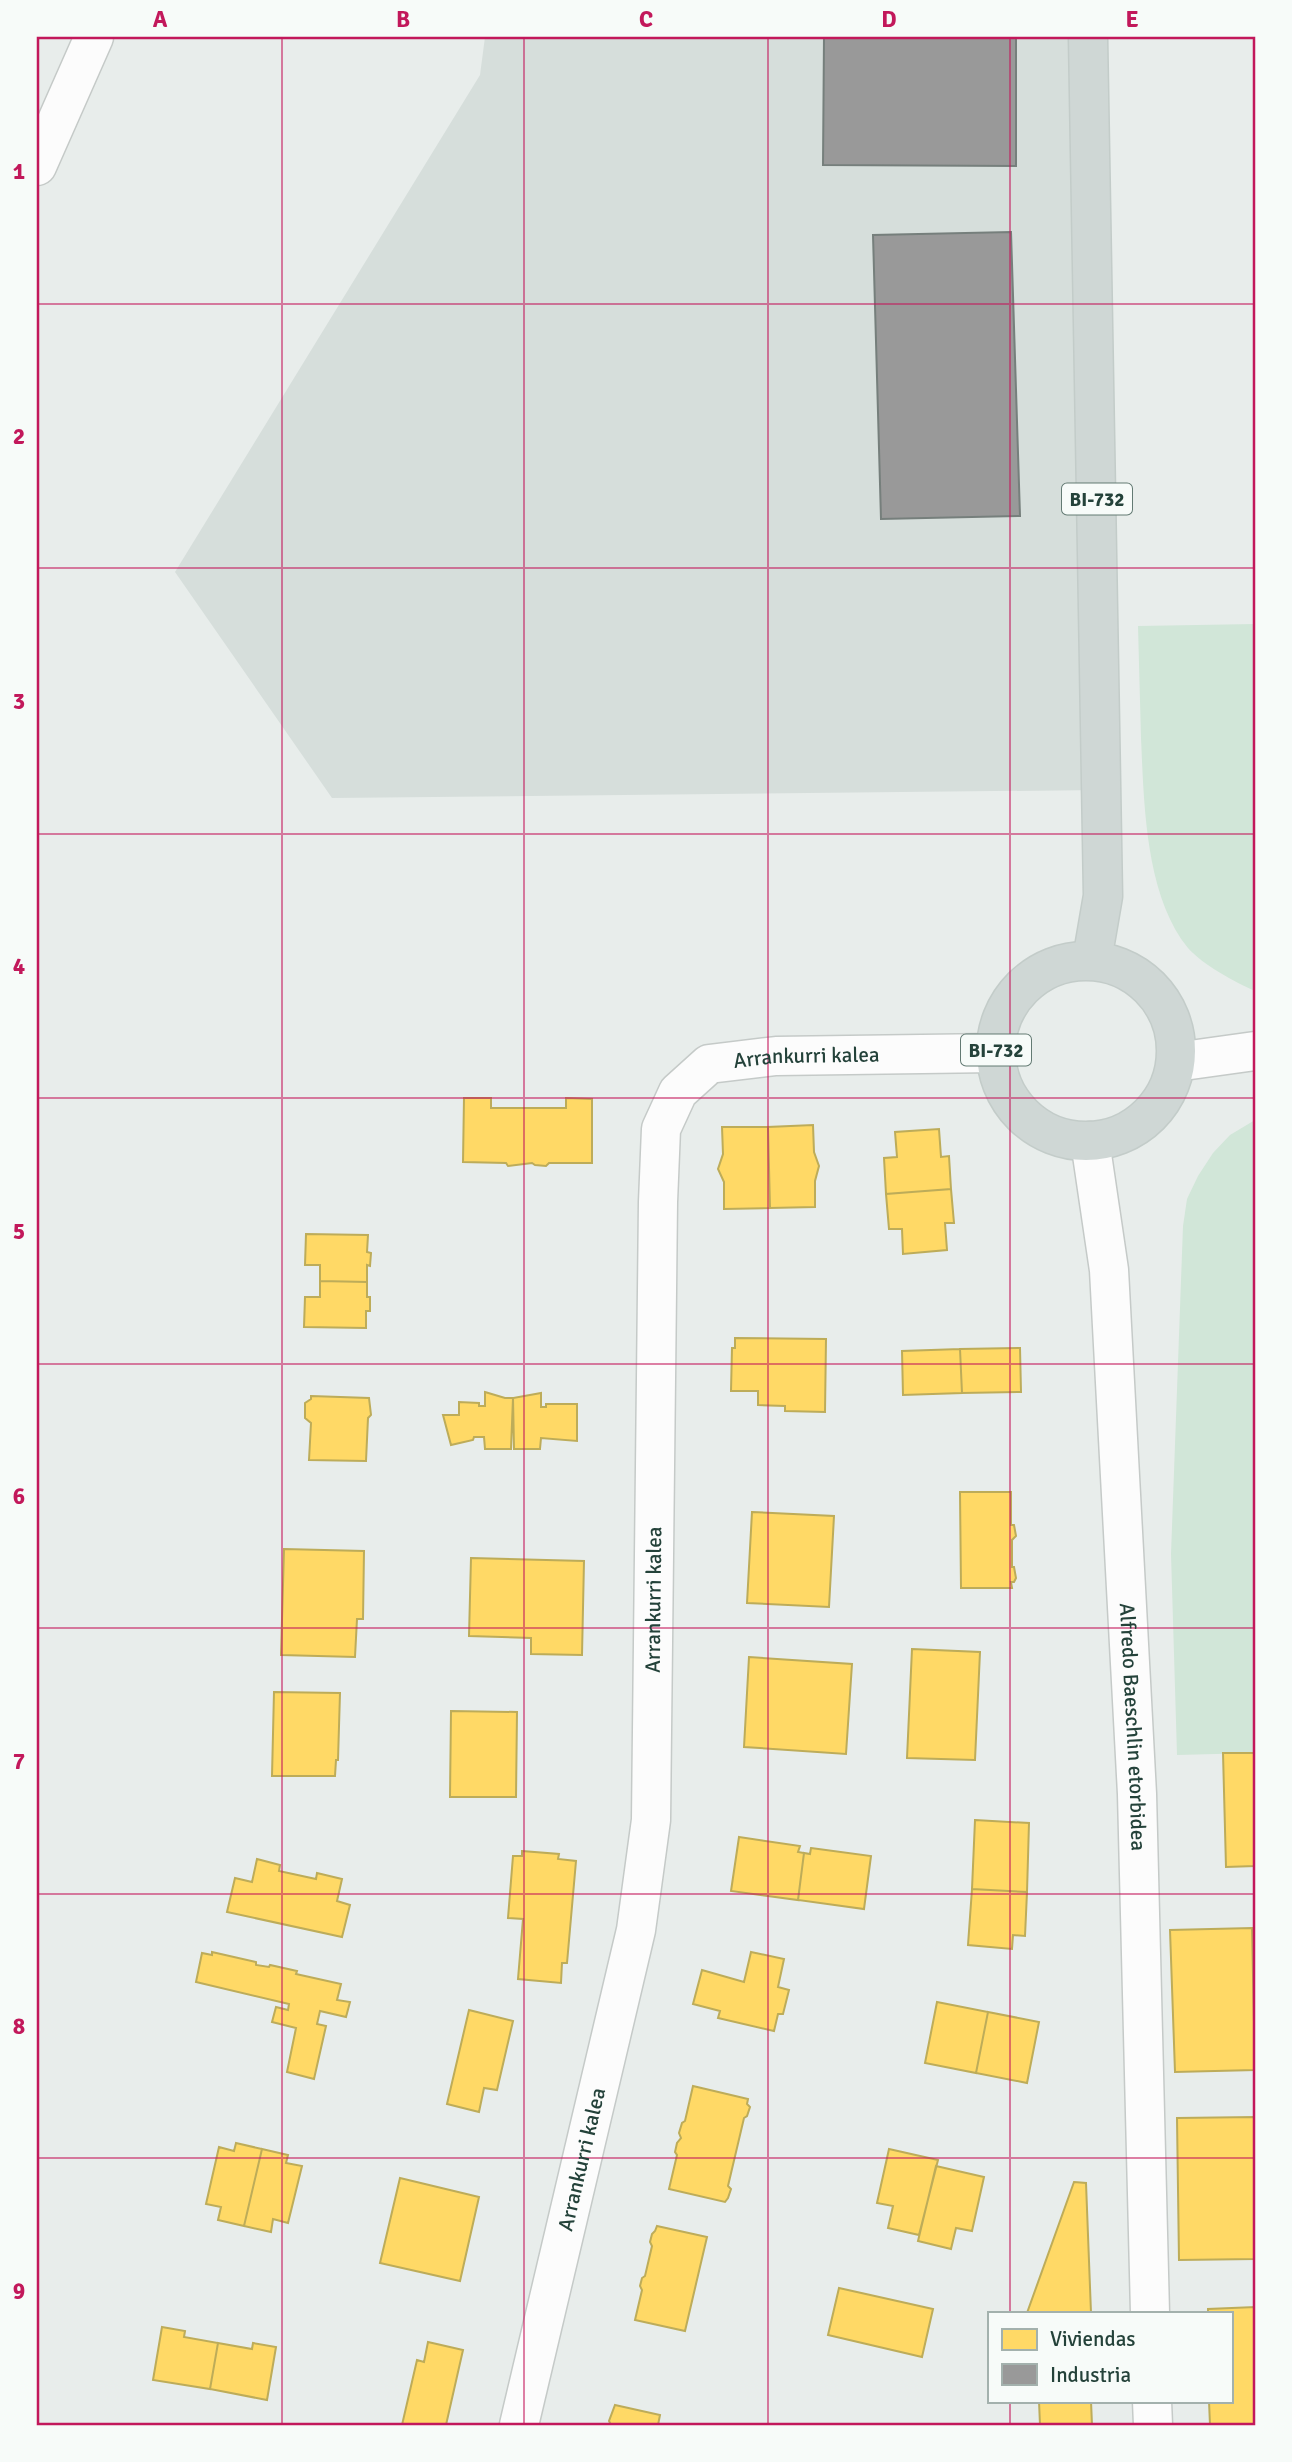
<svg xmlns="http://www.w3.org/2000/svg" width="1292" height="2462" viewBox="0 0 1292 2462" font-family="Signika,sans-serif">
<rect width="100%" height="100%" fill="#e8edeb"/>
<!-- built -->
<path fill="#d6dedb" d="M485,37H1086L1101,790L332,798L175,572L480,75Z"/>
<!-- green -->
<path fill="#d1e6d8" d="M1255,624V991C1235,982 1203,965 1188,948C1145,895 1144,803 1141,738C1140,701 1139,664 1138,626Z
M1255,1120V1753L1177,1755L1171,1554L1183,1226L1187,1199L1198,1176L1213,1153L1230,1135Z"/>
<!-- homes -->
<path fill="#ffd966" stroke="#bdac59" stroke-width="2" d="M464,1098H491V1108H566V1098L592,1099V1163H549L546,1166L535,1165L532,1163L508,1166L506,1163L463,1162Z
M813,1125L814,1152L819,1166L815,1181V1207L770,1208L768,1127Z
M722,1127H768L770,1208L724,1209V1182L718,1169L723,1154Z
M939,1129L941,1157L949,1156L951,1189L886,1194L884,1158L897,1157L895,1132Z
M951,1189L954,1223H945L947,1250L903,1254L902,1229H889L886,1194Z
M306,1234L368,1235L367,1252L371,1253L370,1266L367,1265V1282L320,1281V1265H305Z
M320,1281L367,1282V1297H370V1311H366V1328L304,1327L305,1297H320Z
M735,1338L826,1339L825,1412L785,1411V1406L758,1405V1391H731L732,1348H735Z
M1020,1348L1021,1392L962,1393L960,1349Z
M960,1349L962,1393L903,1395L902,1351Z
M485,1392L505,1398H513L511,1449H485L484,1437H474L473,1440L451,1445L443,1415H459V1402L479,1403V1406H485Z
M541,1393V1407H546V1404H577V1441L541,1438L540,1449H514L513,1398Z
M311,1396L369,1398L371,1415L368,1418L366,1461L309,1460L311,1423L305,1418V1403L311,1399Z
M960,1492H1011V1525H1014L1016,1536L1012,1540V1567H1014L1016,1578L1014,1582H1011L1012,1588H961Z
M752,1512L834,1516L829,1607L747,1603Z
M284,1549L364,1551L363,1619H357L355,1657L281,1655Z
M471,1558L584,1561L582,1655L531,1654V1638L469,1636Z
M912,1649L980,1652L975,1760L907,1758Z
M749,1657L852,1664L846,1754L744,1747Z
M274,1692L340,1693L338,1760H336L335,1776H272Z
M451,1711L517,1712L516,1797H450Z
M1223,1753H1255V1866L1226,1867Z
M975,1820L1029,1823L1027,1892L972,1889Z
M739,1837L800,1846L798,1852L804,1853L798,1900L731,1891Z
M811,1848L871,1856L864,1909L798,1900L804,1853L810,1854Z
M522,1851L559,1854L558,1859L576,1861L567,1963H562L561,1983L518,1979L523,1919L508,1918L513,1856H522Z
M257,1859L280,1865L279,1871L316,1879L317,1873L342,1879L337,1901L350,1905L342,1937L227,1912L235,1878L252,1882Z
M972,1889L1027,1892L1025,1936L1013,1935L1012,1949L968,1945Z
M1252,1928L1255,2070L1175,2072L1170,1930Z
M212,1952L256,1962V1965L269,1967L270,1965L297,1971L296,1974L341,1984L337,2000L350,2002L346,2017L320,2011L317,2024L326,2026L314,2079L287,2072L296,2028L272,2022L276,2007L288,2010L289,2004L196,1982L202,1953L212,1955Z
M751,1952L784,1959L778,1987L789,1990L783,2014H778L774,2031L718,2018L720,2011L693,2004L702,1970L744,1982Z
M937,2002L988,2012L976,2073L925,2063Z
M469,2010L513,2021L497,2090L484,2088L479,2112L447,2104Z
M988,2012L1039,2022L1027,2083L976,2073Z
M693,2086L748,2099L747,2104L750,2107L747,2116L744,2118L728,2186L731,2189L728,2198L725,2202L669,2189L677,2155L675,2152L677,2143L681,2138L679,2133L682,2123L685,2121Z
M1255,2117V2259L1179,2260L1177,2118Z
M236,2143L262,2149L244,2226L218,2220L221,2207L206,2204L219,2147L234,2151Z
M262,2149L288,2155L286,2163L302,2166L288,2223L273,2219L271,2232L244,2226Z
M889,2149L938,2160L919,2235L888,2228L893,2206L877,2203Z
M936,2166L984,2177L972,2231L956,2228L951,2249L918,2241Z
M400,2178L479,2197L460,2281L380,2263Z
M1074,2182L1086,2183L1091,2313H1027Z
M657,2226L707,2237L685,2331L635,2320L642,2290L640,2286L642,2278L645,2276L652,2246L650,2242L652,2234L655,2231Z
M839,2288L933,2309L922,2357L828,2335Z
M1255,2307V2425H1210L1209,2401H1231V2313H1208V2309Z
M162,2327L185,2331L184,2337L218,2343L210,2389L153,2380Z
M428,2342L463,2350L446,2425H402L417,2360L424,2362Z
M218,2343L252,2349L253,2343L276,2347L267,2400L210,2389Z
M1039,2401H1091L1092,2425H1040Z
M615,2405L660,2415L658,2425H611L609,2421Z"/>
<!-- industry -->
<path fill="#999" stroke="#767f7c" stroke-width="2" d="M824,37H1016V166L823,165Z
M1011,232L1020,516L881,519L873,235Z"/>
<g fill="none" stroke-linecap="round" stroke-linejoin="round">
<!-- minor casing -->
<g stroke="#c5cac8" stroke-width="41">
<g id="minor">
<path d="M37,166L94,37"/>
<path id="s1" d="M519,2425L636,1930L651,1820L658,1202L661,1129L678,1092L709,1064L776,1056L995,1053"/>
</g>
</g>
<!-- tertiary casing -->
<g stroke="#c5cac8" stroke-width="41">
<g id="tertiary">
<path d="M1176,1062L1255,1051"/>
<path id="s2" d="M1090,1141L1109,1270L1137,1794L1150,2313"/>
<path d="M1152,2401L1153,2425"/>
</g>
</g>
<!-- primary casing -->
<g stroke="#c3ccc9" stroke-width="41">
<path id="primary" d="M1088,37L1103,896L1092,960
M996 1051a90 90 0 1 1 180 0a90 90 0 1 1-180 0Z"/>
</g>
<!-- minor -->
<use href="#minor" stroke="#fcfcfc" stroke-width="38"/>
<!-- tertiary -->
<use href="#tertiary" stroke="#fcfcfc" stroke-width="38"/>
<!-- primary -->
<use href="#primary" stroke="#cfd7d5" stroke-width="38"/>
</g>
<!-- grid -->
<path fill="none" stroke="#c2185b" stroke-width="2" stroke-opacity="0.55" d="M282,37V2425M524,37V2425M768,37V2425M1010,37V2313M37,304H1255M37,568H1255M37,834H1255M37,1098H1255M37,1364H1255M37,1628H1255M37,1894H1255M37,2158H1255M1010,2401V2425"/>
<g text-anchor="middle" stroke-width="7" stroke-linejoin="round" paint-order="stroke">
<!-- shield labels -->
<g fill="#f7fbf9" stroke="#637a73" stroke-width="2">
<rect x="1062" y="483.5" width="70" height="31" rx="5"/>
<rect x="961" y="1034.5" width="70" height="31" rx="5"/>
</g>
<g font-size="19" font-weight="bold" fill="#24423a">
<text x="1097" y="506">BI-732</text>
<text x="996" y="1057">BI-732</text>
</g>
<!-- street labels -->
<g font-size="21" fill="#24423a" stroke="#f7fbf9">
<text dy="7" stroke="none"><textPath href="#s1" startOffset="1491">Arrankurri kalea</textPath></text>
<text dy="7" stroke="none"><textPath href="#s1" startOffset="840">Arrankurri kalea</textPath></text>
<text dy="7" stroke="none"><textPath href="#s2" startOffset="588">Alfredo Baeschlin etorbidea</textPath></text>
<text dy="7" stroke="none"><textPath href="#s1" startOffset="273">Arrankurri kalea</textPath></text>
</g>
</g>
<!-- border -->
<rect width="1292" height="2462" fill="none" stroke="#f7fbf9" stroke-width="77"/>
<!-- legend -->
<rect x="988" y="2312" width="245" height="91" fill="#f7fbf9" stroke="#a3b1ad" stroke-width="2"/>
<rect x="1002" y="2329" width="35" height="21" fill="#ffd966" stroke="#a3b1ad" stroke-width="2"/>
<text x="1050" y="2346" font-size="21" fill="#24423a">Viviendas</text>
<rect x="1002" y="2364" width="35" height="21" fill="#999999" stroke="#a3b1ad" stroke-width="2"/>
<text x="1050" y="2382" font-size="21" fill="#24423a">Industria</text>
<rect x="38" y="38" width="1216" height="2386" fill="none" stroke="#c2185b" stroke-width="2.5"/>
<g font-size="23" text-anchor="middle" font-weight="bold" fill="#c2185b">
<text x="160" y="27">A</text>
<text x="403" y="27">B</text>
<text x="646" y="27">C</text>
<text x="889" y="27">D</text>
<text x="1132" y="27">E</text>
<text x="19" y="179">1</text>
<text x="19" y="444">2</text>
<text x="19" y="709">3</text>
<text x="19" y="974">4</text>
<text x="19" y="1239">5</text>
<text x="19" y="1504">6</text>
<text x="19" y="1769">7</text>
<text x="19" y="2034">8</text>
<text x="19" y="2299">9</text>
</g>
</svg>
